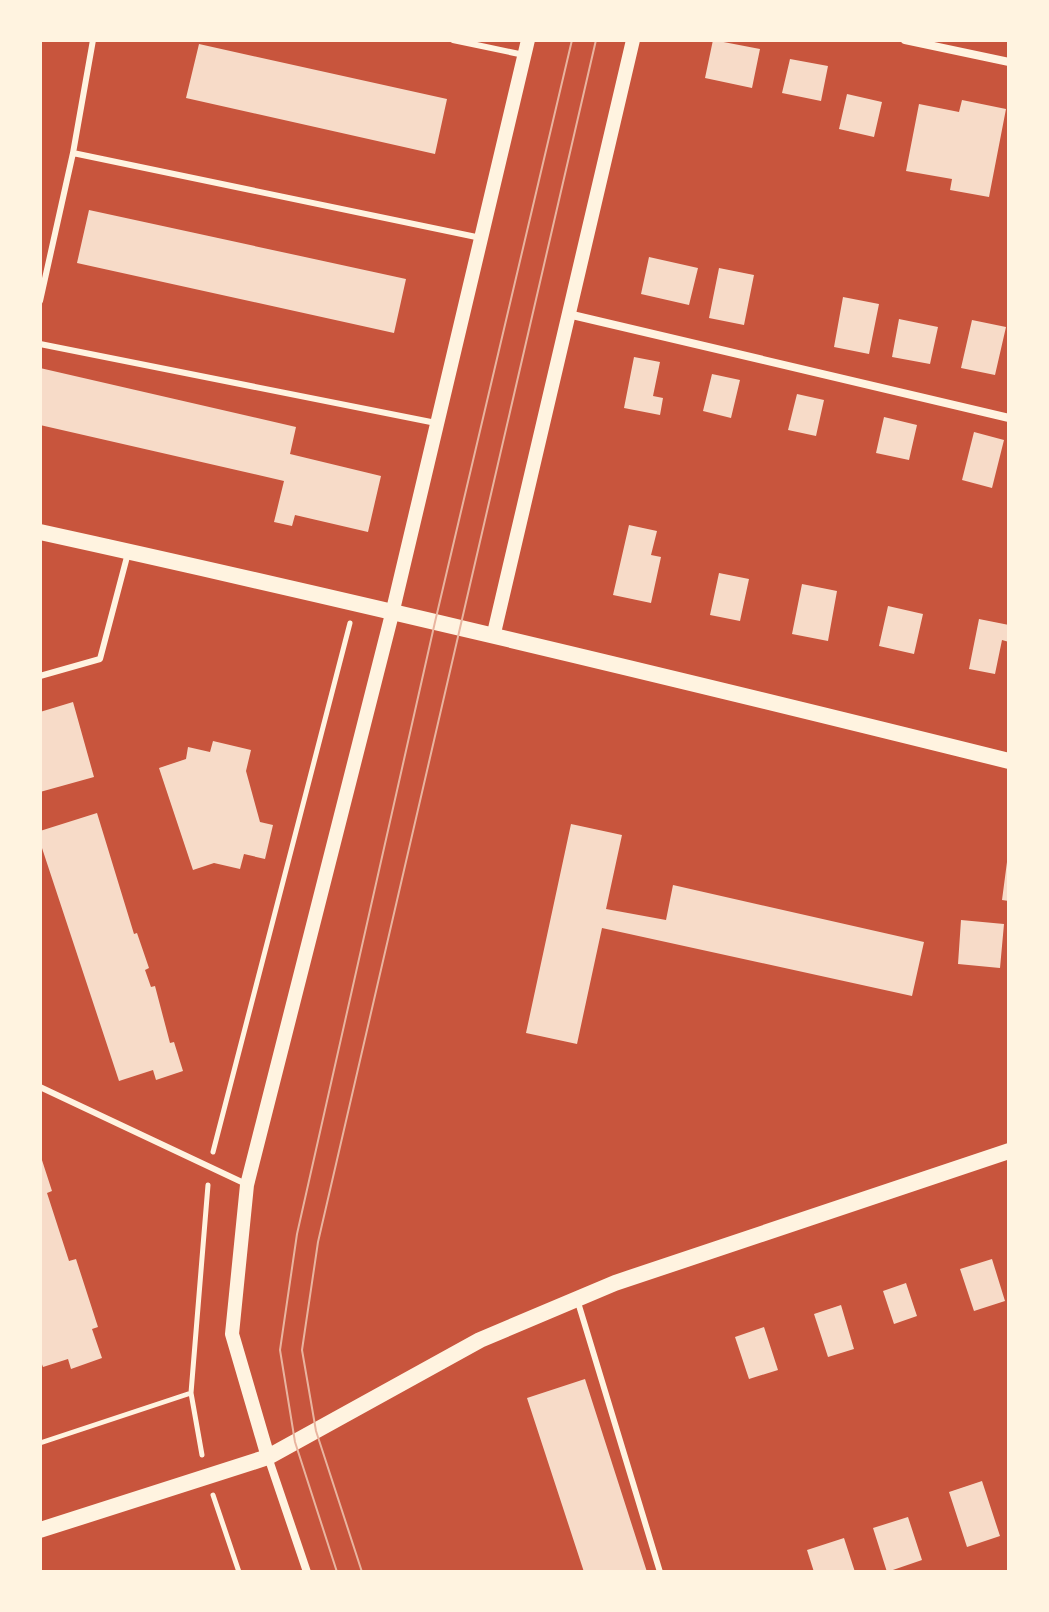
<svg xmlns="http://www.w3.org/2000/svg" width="1049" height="1612" viewBox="0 0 1049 1612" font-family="'DejaVu Sans',sans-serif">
<rect width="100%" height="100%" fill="#c8553d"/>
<!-- building -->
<path fill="#f7dbc8" d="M713,40L760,49L752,88L705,78Z
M199,44L447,99L435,154L186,98Z
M790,59L828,66L821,101L782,93Z
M847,94L882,102L874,137L839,129Z
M962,100L1006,109L989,197L950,190L952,179L906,171L919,104L959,112Z
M89,210L406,279L394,333L77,263Z
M649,257L698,268L689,305L641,294Z
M719,268L754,275L744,325L709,318Z
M843,297L879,304L869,354L834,347Z
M899,319L938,327L930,364L892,357Z
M972,320L1006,327L995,375L961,368Z
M634,357L660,362L653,396L663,398L660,415L624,408Z
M40,368L296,427L290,454L381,476L368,532L295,515L292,526L274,522L284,481L40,425Z
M712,374L740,380L731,418L703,411Z
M797,394L824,400L816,436L788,430Z
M884,417L917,425L909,460L876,453Z
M974,432L1004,440L992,488L962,480Z
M629,525L657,531L651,555L661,557L651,603L613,595Z
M719,573L749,579L740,621L710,615Z
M802,584L837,591L828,641L792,634Z
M888,606L923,614L914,654L879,646Z
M979,619L1009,625V642L1002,640L995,674L969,669Z
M73,702L94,777L40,792V712Z
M213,741L251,750L246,771L260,822L273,825L265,859L244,854L240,869L214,863L193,870L159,768L186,759L188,747L210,752Z
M97,813L134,934L137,933L149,968L145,970L151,987L155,986L170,1043L174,1042L183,1071L156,1080L153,1070L119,1081L40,842V831Z
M571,824L622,835L606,909L666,920L673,885L924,942L912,996L602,928L577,1044L526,1033Z
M1007,862H1009V901L1002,900Z
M961,920L1004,924L1000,968L958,964Z
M40,1154L52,1191L47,1193L69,1261L76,1259L98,1327L92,1329L102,1358L71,1369L68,1359L43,1367L40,1359Z
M992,1259L1005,1301L974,1311L960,1269Z
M906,1283L917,1316L894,1324L883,1291Z
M841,1305L854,1349L828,1357L814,1314Z
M764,1327L778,1370L749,1379L735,1337Z
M585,1379L647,1572H584L527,1398Z
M982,1481L1000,1536L967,1547L949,1492Z
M908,1517L922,1560L887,1572L873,1528Z
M844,1538L855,1572H814L807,1550Z"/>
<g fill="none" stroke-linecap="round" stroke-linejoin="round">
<!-- path -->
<path stroke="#fff3e0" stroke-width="5" d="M213,1152L350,623
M191,1393L202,1455
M40,1443L191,1393L208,1185
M213,1495L239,1572"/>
<!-- service -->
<path stroke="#fff3e0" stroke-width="6" d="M453,40L524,55
M73,153L481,238
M40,301L73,153L93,40
M40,344L436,423
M40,676L100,659L128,553
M40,1087L246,1184
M577,1299L660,1572"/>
<!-- minor -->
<path stroke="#fff3e0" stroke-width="8" d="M905,40L1009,62
M568,314L1009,418
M268,1457L307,1572"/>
<!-- tertiary -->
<path stroke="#fff3e0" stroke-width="14" d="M494,633L633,40
M268,1457L232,1334L247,1185L392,614L528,40"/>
<!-- secondary -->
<path stroke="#fff3e0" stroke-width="16" d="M40,532C364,603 687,681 1009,761
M40,1530L268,1457L480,1340L615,1283L1009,1151"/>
<!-- tram -->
<path stroke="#e9b49f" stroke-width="2" d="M337,1572L295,1442L280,1350L297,1234L435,622L572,40
M362,1572L316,1431L302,1350L318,1242L596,40"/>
</g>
<!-- border -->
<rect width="1049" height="1612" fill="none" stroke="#fff3e0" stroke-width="84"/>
</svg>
